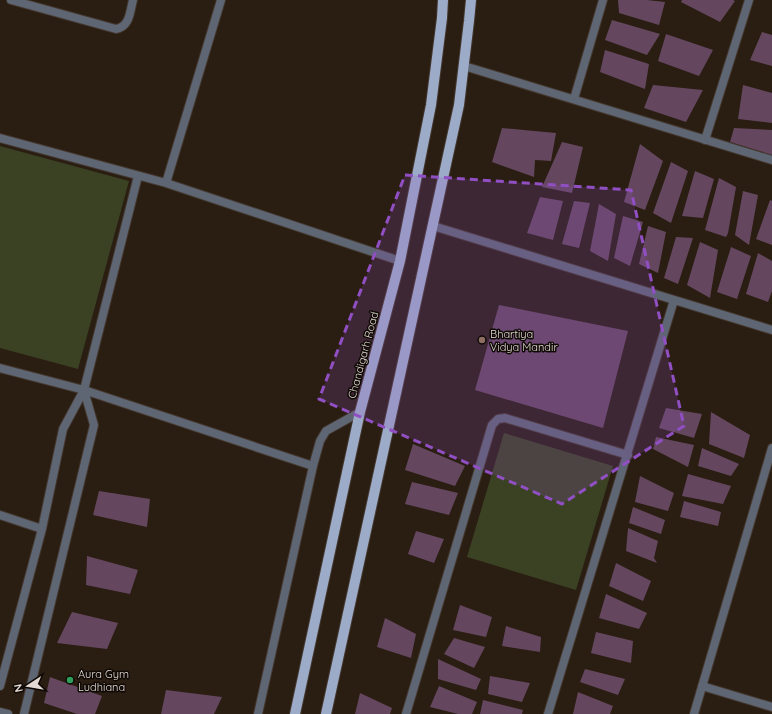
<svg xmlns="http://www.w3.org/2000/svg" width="772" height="714" viewBox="0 0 772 714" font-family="Quicksand,sans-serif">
<rect width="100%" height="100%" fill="#2a1d12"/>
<!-- green -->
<path fill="#3b4223" d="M0,146L129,181L78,369L0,348Z
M504,433L613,466L576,590L467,557Z"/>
<!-- building -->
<path fill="#64475e" d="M618,0H647L665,2L659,25L619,13Z
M682,0H733L735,1L720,22L681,2Z
M612,20L660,34L647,55L605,40Z
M762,32L772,35V66L750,60Z
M666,34L713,50L699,76L658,61Z
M605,50L649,64L645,89L600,72Z
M653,85L703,90L686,122L644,108Z
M743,85L772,93V123L738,119Z
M502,128L556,133L551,161L535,160L534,177L492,162Z
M734,128L772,130V155L730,142Z
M562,142L583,147L572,193L542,187Z
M640,144L663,161L645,210L624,202Z
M671,162L688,171L671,223L653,213Z
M695,171L714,179L703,218L682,216Z
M719,178L736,187L728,233L726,237L705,230Z
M743,191L758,195L749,245L735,235Z
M540,197L563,201L553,240L527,233Z
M770,200L772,201V245L756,239Z
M574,201L590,203L579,248L562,244Z
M599,204L616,214L608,261L590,251Z
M623,216L643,222L630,266L614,258Z
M648,226L666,232L658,273L639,264Z
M676,237L693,238L678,284L664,278Z
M700,242L718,250L710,298L687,285Z
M731,247L751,256L737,299L717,292Z
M758,253L772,261V291L768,302L746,294Z
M499,305L628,331L603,428L475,390Z
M666,408L702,414L694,438L659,428Z
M711,412L750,435L744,458L709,444Z
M656,437L694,445L688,467L653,449Z
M413,444L465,466L455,486L405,470Z
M702,448L739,464L731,476L698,466Z
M688,474L731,486L723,504L682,496Z
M640,476L674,493L668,511L635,502Z
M412,482L458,493L449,515L405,504Z
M99,491L150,499L147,527L93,515Z
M684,501L721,512L718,526L680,517Z
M633,507L665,520L661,534L629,523Z
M628,528L658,541L654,558L657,563L626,551Z
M416,531L444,539L434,563L408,554Z
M87,556L138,570L130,594L86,585Z
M616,563L651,581L643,601L609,586Z
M606,594L647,613L639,629L599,618Z
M460,605L492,617L486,637L453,630Z
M72,612L118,623L107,649L57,643Z
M385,618L416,634L411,658L377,647Z
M506,626L541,637L540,652L502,646Z
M596,632L633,641L631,663L591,653Z
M454,638L485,647L474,668L444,654Z
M438,659L481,679L476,690L438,679Z
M585,669L625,679L618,695L580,682Z
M490,676L530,683L522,702L488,694Z
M50,677L102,696L95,714H77L44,703Z
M439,686L477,702L472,714H458L430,707Z
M166,690L222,697L214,714H161Z
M578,692L613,706L610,714H573Z
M360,693L392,708L390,714H355Z
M483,700L523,710L522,714H480Z"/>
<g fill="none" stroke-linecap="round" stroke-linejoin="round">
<!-- lane casing -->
<g stroke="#44372d" stroke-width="10">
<path id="lane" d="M258,714L313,466L320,441L326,431L360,412"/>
</g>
<!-- street casing -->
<g stroke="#44372d" stroke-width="10">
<path id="street" d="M11,0L116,29C130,27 130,11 133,0
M464,66L772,160
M574,99L603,0
M0,138L166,183L400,261
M705,140L749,0
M166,183L221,0
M433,226L772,330
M0,368L84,390L313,466
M0,515L42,529
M0,686L42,529L63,429L84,390L138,176
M702,686L772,707
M0,712L8,714
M24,714L94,425L84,390
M406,714L492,425L498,419L505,418L628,455
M548,714L674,300
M694,714L772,448"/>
</g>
<!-- primary casing -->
<g stroke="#44372d" stroke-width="12">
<path id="primary" d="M295,714L360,412L400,261L431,105L442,18L443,0
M326,714L459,105L469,21L471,0"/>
</g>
<!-- lane -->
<use href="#lane" stroke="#5e6573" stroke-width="8"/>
<!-- street -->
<use href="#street" stroke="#5e6573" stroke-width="8"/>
<!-- primary -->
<use href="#primary" stroke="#9cabc8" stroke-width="10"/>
</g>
<!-- marked area -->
<path fill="#904fc3" fill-opacity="0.2" stroke="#904fc3" stroke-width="3" stroke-dasharray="8 5" stroke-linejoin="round" d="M405,175L631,190L684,426L562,504L319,399Z"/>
<!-- markers -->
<circle fill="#8d6e63" stroke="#0e0905" stroke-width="1.5" cx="482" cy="340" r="4"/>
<circle fill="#2e9e5b" stroke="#0e0905" stroke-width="1.5" cx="70" cy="680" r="4"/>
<g text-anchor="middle" stroke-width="3" stroke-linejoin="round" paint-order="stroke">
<!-- poi labels -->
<g font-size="11" fill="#e3dad3" stroke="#0e0905" text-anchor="start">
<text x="490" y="338">Bhartiya<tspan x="490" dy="13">Vidya Mandir</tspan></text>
<text x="78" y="678">Aura Gym<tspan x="78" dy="13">Ludhiana</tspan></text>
</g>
<!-- street labels -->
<g font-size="11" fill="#e3dad3" stroke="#0e0905">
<text transform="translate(363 355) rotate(-75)" y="4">Chandigarh Road</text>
</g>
</g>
<!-- north arrow -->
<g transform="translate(28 686) rotate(258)" stroke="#0e0905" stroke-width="3" paint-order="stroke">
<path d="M0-3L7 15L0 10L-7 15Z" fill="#e3dad3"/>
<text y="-6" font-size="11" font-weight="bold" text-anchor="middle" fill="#e3dad3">N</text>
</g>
</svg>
